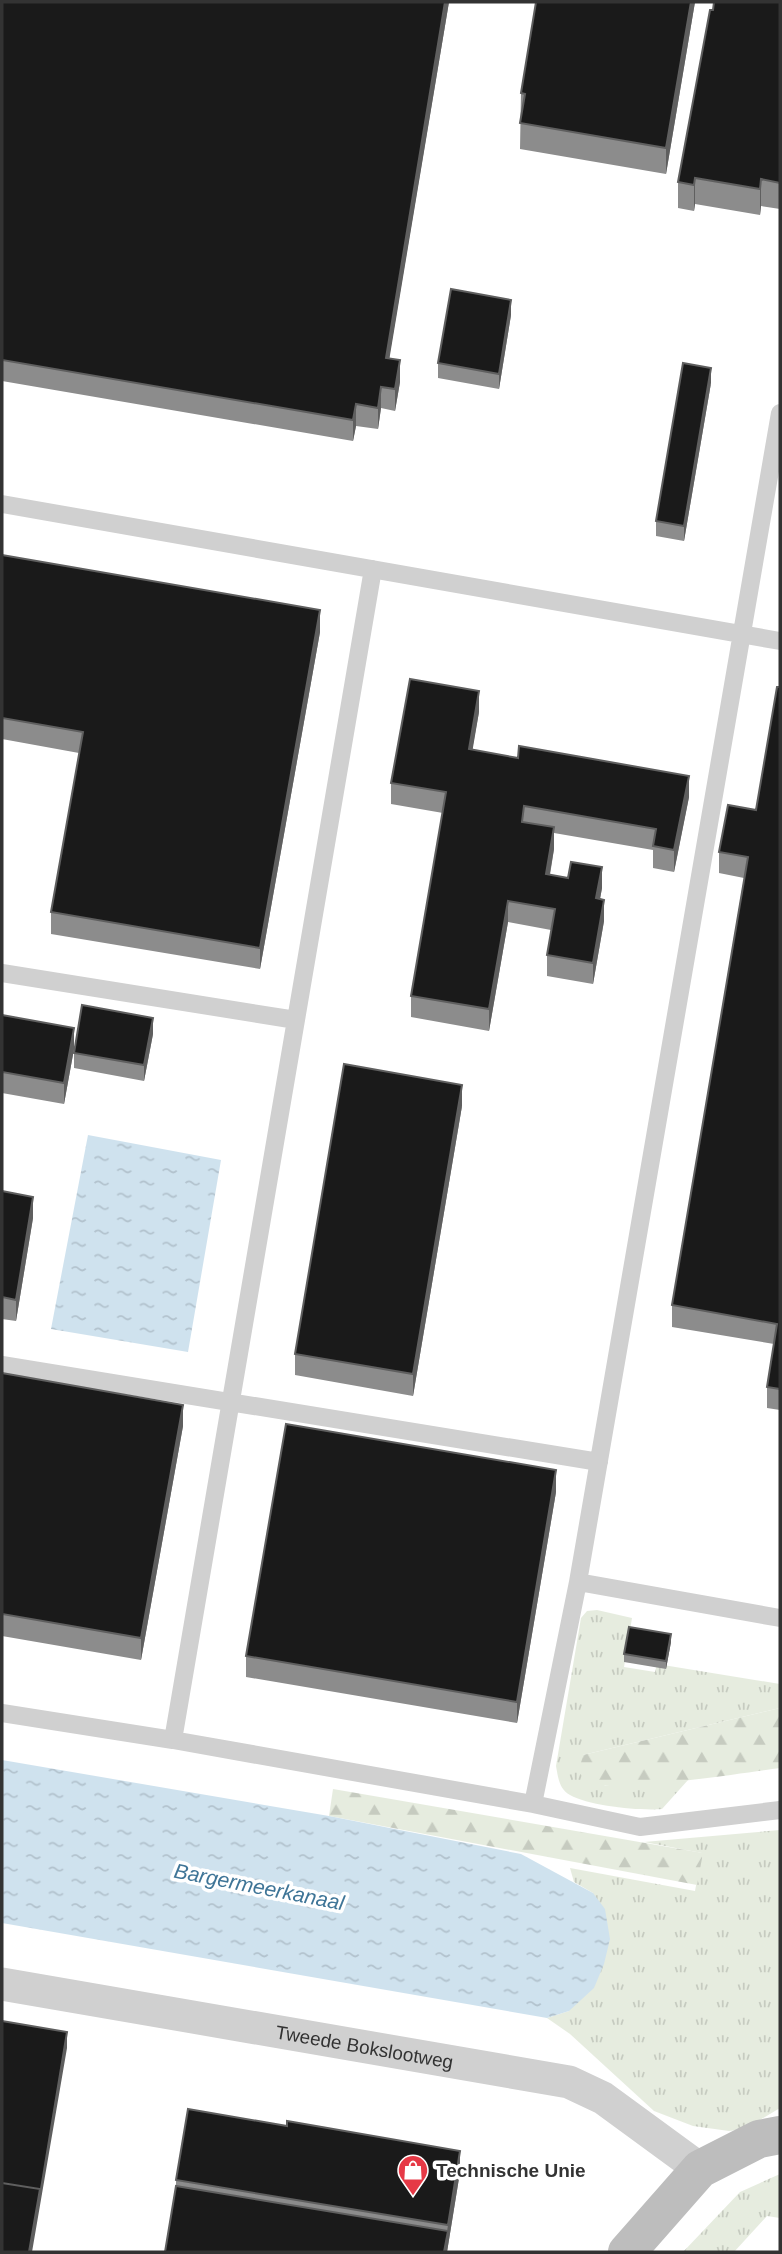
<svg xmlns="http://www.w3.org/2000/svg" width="782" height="2254" viewBox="0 0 782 2254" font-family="Helvetica,sans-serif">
<defs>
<pattern id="grass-tufts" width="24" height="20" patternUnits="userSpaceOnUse" patternTransform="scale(1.75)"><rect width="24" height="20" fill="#e6ecdf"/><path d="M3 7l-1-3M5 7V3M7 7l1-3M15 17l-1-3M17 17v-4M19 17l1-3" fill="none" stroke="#c6cbc0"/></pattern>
<pattern id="forest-firs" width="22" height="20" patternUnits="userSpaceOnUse" patternTransform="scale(1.75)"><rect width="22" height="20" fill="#e6ecdf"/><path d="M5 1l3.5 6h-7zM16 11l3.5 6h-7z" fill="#c6cbc0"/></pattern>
<pattern id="water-ripples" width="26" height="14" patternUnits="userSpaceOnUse" patternTransform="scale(1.75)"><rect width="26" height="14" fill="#cfe2ee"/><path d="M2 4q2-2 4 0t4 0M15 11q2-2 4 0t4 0" fill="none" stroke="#b2c2cd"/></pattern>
</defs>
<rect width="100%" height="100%" fill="#fff"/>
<!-- grass -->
<path fill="url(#grass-tufts)" d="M597,1610L632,1618L624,1667L655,1672L657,1664L780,1684V1708L583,1755L605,1786L688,1780L662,1809C640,1811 589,1806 570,1795C559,1789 558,1777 556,1766L581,1618L587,1611Z
M780,1830V2108L745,2129L729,2131L693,2126L654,2111L570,2034L547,2018L569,2011L593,1893L574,1882L570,1868L695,1891L702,1853L644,1842Z
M780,2174V2218L767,2216L734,2252H683L740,2192Z"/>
<!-- forest -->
<path fill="url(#forest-firs)" d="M780,1708V1768C748,1772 612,1794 589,1783C577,1777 580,1765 583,1755Z
M333,1789L703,1853L697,1885L329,1816Z"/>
<!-- water -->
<path fill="url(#water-ripples)" d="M88,1135L221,1160L188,1352L51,1329Z
M2,1760L329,1816L521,1854L593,1893L605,1909L610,1939L604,1964L594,1988L569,2011L547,2018L2,1923Z"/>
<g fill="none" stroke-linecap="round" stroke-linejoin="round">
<!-- lane -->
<path stroke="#d0d0d0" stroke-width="18" d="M2,504L780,641
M2,973L296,1020
M2,1365L599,1462
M578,1582L780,1618
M2,1713L173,1740L373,569
M173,1740L533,1804L640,1827L780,1810
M533,1804L578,1582L780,413"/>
<!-- street -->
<path stroke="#d0d0d0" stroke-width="33" id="s1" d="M2,1984L569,2082L603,2098L700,2169"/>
<!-- secondary -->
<path stroke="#bdbdbd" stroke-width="38" d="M627,2252L700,2169L759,2139L780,2135"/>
</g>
<!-- wall -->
<path fill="#8c8c8c" d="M2,2H449L389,358L400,382L395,411L381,408L378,429L356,426L353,441L2,381Z
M695,2L666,174L520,149L521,93Z
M780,2V209L761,206L760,215L695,204L694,211L678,208V182L713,10Z
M511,315L499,389L438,378V363Z
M711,383L684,541L656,536V521Z
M2,555L320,632L260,969L51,934V912L79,753L2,739Z
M780,687V1410L767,1408V1387L774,1344L672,1327V1305L744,878L719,873V852L756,810Z
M479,712L472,750L689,797L674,872L653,868V850L554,833V849L550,875L602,888L600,899L604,921L593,984L547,976V955L551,930L508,922L489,1031L411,1017V996L443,813L391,804V783Z
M2,1015L74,1049L64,1104L2,1093Z
M153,1034L144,1081L74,1068V1053Z
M462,1106L413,1396L295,1375V1354Z
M2,1191L33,1218L16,1321L2,1319Z
M2,1373L183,1426L141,1660L2,1636Z
M556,1492L517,1723L246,1677V1656Z
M671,1642L666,1669L624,1662V1654Z
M460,2172L447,2252H165L176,2186V2180Z"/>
<!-- shaded-wall -->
<path fill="#5f5f5f" d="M445,2H449L386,379V358Z
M691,2H695L666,174V148Z
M695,178V204L694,211V185Z
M761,179V206L760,215V189Z
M511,300V315L499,389V374Z
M400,360V382L395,411V389Z
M711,368V383L684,541V526Z
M381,387V408L378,429V408Z
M356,404V426L353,441V420Z
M320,610V632L260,969V948Z
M479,691V712L469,771V749Z
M689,776V797L674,872V850Z
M554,827V849L546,896V874Z
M602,867V888L596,920V898Z
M604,900V921L593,984V963Z
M508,901V922L489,1031V1009Z
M153,1018V1034L144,1081V1065Z
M74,1028V1049L64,1104V1083Z
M462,1085V1106L413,1396V1374Z
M33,1197V1218L16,1321V1300Z
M183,1405V1426L141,1660V1638Z
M556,1470V1492L517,1723V1702Z
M671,1634V1642L666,1669V1661Z
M67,2032V2048L32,2252H29Z
M460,2151V2172L447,2252H444L448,2225Z"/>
<!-- building -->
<path fill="#1a1a1a" stroke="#5f5f5f" stroke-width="2" d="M2,2H445L386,358L400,360L395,389L381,387L378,408L356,404L353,420L2,360Z
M536,2H691L666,148L520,123L525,94L521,93Z
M714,2H780V183L761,179L760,189L695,178L694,185L678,182L710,10H713Z
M451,289L511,300L499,374L438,363Z
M683,363L711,368L684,526L656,521Z
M2,555L320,610L260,948L51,912L83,732L2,718Z
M410,679L479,691L469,749L518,758L519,746L689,776L674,850L653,846L656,829L524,806L522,822L554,827L546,874L568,878L571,862L602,867L596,898L604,900L593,963L547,955L555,909L508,901L489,1009L411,996L446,792L391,783Z
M777,687H780V1389L767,1387L777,1324L672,1305L748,857L719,852L728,805L756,810Z
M82,1005L153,1018L144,1065L74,1053Z
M2,1015L74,1028L64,1083L2,1072Z
M344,1064L462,1085L413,1374L295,1354Z
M2,1191L33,1197L16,1300L2,1297Z
M2,1373L183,1405L141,1638L2,1614Z
M286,1424L556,1470L517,1702L246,1656Z
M629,1627L671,1634L666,1661L624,1654Z
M2,2021L67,2032L40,2195V2189L2,2183Z
M188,2109L287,2126V2121L460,2151L448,2225L176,2180Z
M2,2183L40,2189L29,2252H2Z
M176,2186L448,2231L444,2252H165Z"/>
<!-- icons -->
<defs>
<g id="shop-pin" transform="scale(1.575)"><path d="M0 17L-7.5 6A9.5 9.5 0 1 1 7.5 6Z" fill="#e63946" stroke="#fff"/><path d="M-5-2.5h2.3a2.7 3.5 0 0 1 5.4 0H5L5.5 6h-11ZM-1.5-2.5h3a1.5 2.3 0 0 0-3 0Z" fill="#fff"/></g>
</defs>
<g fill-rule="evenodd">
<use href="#shop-pin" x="413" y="2170"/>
</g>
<g text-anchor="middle" stroke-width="7" stroke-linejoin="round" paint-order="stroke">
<!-- street labels -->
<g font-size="19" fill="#333" stroke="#fff">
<text dy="7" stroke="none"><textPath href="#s1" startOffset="368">Tweede Bokslootweg</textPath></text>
</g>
<!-- poi labels -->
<g font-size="19" font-weight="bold" fill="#333" stroke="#fff" text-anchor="start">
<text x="436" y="2177">Technische Unie</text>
</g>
<!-- water labels -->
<g font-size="21" font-style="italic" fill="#3f7597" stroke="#fff">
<text transform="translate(259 1887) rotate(11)" y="7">Bargermeerkanaal</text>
</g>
</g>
<!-- border -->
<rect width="782" height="2254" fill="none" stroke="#333333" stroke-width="7"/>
</svg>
